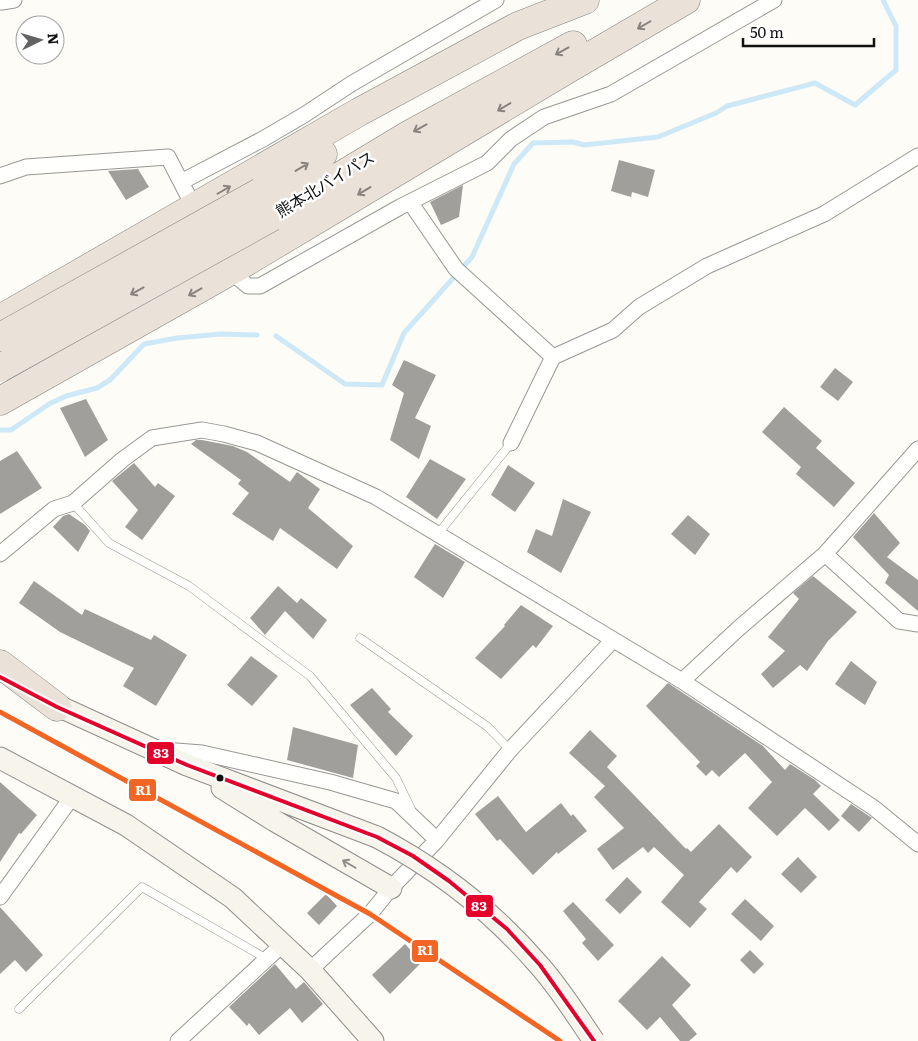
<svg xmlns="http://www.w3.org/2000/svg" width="918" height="1041" viewBox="0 0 918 1041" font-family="Literata,'Noto Sans JP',serif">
<rect width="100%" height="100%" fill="#fdfcf7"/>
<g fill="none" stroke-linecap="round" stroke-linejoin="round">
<!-- stream -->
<path stroke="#cde8f7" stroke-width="5" d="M276,336L345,384L382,385L404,333L472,257L514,164L533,143L573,142L584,145L658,137L716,113L727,106L815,83L855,105L896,70V26L883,0
M0,430H11L49,404L66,396L97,388L110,380L144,344L177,338L221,334L257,335"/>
</g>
<!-- building -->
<path fill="#a19f9c" d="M619,160L655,170L648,197L632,192L631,197L611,191Z
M138,169L149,187L126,200L108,171Z
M463,185L459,217L441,225L430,202Z
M404,360L436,375L415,418L431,426L419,459L390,440L404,393L392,385Z
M835,368L853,382L838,401L820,387Z
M86,399L108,440L85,457L60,408Z
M784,407L822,441L816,448L855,483L834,507L796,474L801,467L762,432Z
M196,440H202L233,446L247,452L290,482L297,472L320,489L308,508L353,546L337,569L280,528L273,541L232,514L249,493L238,484L241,480L191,444Z
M17,451L42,488L0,514V461Z
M430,459L466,479L437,519L406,497Z
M134,463L155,487L158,483L175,496L142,540L125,527L138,510L112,481Z
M508,465L535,483L515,512L491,495Z
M563,499L591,512L561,573L527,552L536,529L552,536Z
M874,513L900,543L887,557L918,580V611L885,583L889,575L853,537Z
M69,514L85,525L90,531L78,552L53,527L63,516Z
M688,515L710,534L695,555L671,534Z
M435,544L465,562L443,598L414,577Z
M813,576L857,612L828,641L807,671L800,665L773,688L761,674L785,651L768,637L799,599L793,593Z
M34,581L82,615L85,609L151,640L154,635L187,655L156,706L123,686L134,668L60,632L19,603Z
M278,586L297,603L301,598L327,620L313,639L285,611L265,635L250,618Z
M521,605L553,626L536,648L533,645L501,679L475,658L505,626L504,625Z
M251,656L278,676L252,706L227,685Z
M851,661L877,682L865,705L835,684Z
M668,683L763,746L785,770L790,764L815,780L821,786L813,794L840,820L829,831L805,808L777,836L748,808L772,782L745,753L719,777L712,770L706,776L696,766L700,762L646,706Z
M372,688L391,709L388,712L413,736L396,756L350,705Z
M293,727L358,745L353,778L287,760Z
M590,730L617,756L607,767L686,849L687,848L691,852L719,824L752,857L737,873L731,867L699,902L707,909L690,928L661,902L684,875L654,847L648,853L643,847L613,870L597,849L624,828L594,797L605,786L569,753Z
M0,782L37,815L21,834L19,833L0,862Z
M498,796L526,832L561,803L571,816L573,814L587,831L558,854L557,852L533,875L500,839L497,841L475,814Z
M851,804L872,818L859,832L841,816Z
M798,857L817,877L801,893L781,874Z
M627,877L642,892L620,914L605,900Z
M326,894L337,906L319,925L307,913Z
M745,899L774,926L761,941L731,914Z
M573,902L614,945L598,961L582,943L586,939L563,911Z
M0,907L43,955L26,972L15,960L0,974Z
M405,944L422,962L390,994L372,975Z
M750,950L764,964L754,974L740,960Z
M662,956L691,985L672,1005L697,1034L689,1041H680L660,1017L647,1030L618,1001Z
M275,964L296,989L304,982L323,1004L302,1023L290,1008L259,1035L249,1023L247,1026L229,1007Z"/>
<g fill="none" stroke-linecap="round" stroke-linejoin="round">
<!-- lane casing -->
<g stroke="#979795" stroke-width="9">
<path id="lane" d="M73,503L109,543L189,586L310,676L396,778L411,809
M437,535L511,443
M360,638L488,727L510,750
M19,1009L142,887L267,959"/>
</g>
<!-- street casing -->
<g stroke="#979795" stroke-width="17">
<path id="street" d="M2,2L14,0
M0,176L26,167L168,157L197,213
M181,182L263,139L304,115L351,84L496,0
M410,202L456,269L553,357
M228,268L230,271L248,286H260L400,207L487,163L511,139L544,117L611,94L774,0
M511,443L553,357L613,330L639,307L707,266L824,214L918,156
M0,554L54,509L73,503L122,460L152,438L202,430L224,434L257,443L376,497L682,681L874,808L918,844
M825,554L899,621L918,624
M682,681L739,628L825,554L918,449
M163,750L202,753L330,782L396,801L437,840
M0,897L72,797
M310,970L370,914L391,888L437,840L510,750L613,640
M178,1041L283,944"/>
</g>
<!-- secondary casing -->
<g stroke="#8e8d8b" stroke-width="23">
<path id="secondary" d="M45,700L187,765L377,837
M0,758L126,825L233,898L310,970L373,1041
M222,788L275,821L391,888"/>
</g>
<!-- highway casing -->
<g stroke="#858482" stroke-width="29">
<path id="highway" d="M260,192L323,154
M272,217L410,134L573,45
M0,319L359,112L518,26L585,0
M0,401L241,265L568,69L686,0
M0,664L57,707"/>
</g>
<!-- lane -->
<use href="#lane" stroke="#fffffe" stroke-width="8"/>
<!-- street -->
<use href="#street" stroke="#fffffe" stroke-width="15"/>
<!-- secondary -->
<use href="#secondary" stroke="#f6f4eb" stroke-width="21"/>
<!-- highway -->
<use href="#highway" stroke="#eae1d8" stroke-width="28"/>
<!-- secondary-bridge casing -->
<g stroke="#8e8d8b" stroke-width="23" stroke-linecap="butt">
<path id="secondary-bridge" d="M377,837C438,869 493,912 538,964C559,987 576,1015 594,1041"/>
</g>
<!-- highway-bridge casing -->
<g stroke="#858482" stroke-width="29" stroke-linecap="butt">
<path id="highway-bridge" d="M0,337L260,192
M0,368L272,217"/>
</g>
<!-- secondary-bridge -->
<use href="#secondary-bridge" stroke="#f6f4eb" stroke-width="21"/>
<!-- highway-bridge -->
<use href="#highway-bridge" stroke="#eae1d8" stroke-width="28"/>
<!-- bus-1 casing -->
<g stroke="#fff" stroke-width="8">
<path id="bus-1" d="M0,677L57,707L187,765L377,837L413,856L449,881L507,929L540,965L594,1041"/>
</g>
<!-- bus-1 -->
<use href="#bus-1" stroke="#e4002b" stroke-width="4"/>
<!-- rail-1 casing -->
<g stroke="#fff" stroke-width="9">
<path id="rail-1" d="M0,712L370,914L560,1041"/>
</g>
<!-- rail-1 -->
<use href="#rail-1" stroke="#f26522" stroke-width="5"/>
</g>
<!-- one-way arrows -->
<defs><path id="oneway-shaft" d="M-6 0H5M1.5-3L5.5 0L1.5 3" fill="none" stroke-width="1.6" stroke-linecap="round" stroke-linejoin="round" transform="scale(1.25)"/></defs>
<g stroke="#88837e">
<use href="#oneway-shaft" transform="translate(644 25) rotate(150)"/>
<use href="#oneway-shaft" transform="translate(562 51) rotate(151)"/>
<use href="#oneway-shaft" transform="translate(504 107) rotate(149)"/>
<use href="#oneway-shaft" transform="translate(420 128) rotate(151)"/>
<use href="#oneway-shaft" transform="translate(302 167) rotate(-31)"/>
<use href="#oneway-shaft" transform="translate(224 190) rotate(-30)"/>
<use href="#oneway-shaft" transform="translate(364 191) rotate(149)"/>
<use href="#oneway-shaft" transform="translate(137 291) rotate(151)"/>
<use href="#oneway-shaft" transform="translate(195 292) rotate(151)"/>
</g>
<use stroke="#8f8e89" href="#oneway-shaft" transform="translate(349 864) rotate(-150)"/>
<!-- markers -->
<circle fill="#111" stroke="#fff" stroke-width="2" cx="220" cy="778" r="4.5"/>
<g text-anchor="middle" stroke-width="5" stroke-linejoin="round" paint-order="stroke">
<!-- street labels -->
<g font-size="16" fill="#111" stroke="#fff">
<text transform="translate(325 184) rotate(-31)" y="6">熊本北バイパス</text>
</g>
</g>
<g stroke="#fff" stroke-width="2">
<rect x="146" y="741" width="29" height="24" rx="5" fill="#e4002b"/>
<rect x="128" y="778" width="29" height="24" rx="5" fill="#f26522"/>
<rect x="465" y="894" width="29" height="24" rx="5" fill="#e4002b"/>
<rect x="411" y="939" width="28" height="24" rx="5" fill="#f26522"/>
</g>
<g font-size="14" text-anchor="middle" font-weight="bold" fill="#fff">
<text x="161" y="758">83</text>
<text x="143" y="795">R1</text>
<text x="479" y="911">83</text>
<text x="425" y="955">R1</text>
</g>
<!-- north arrow -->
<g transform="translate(40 40) rotate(85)"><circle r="24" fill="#ffffff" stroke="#a0a0a0"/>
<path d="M0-4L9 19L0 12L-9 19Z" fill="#646362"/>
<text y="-8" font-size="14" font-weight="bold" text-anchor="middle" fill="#111111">N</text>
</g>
<!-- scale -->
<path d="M743 38v8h131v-8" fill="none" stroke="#111111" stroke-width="2.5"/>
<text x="750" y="38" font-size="15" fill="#111111" stroke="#ffffff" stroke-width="4" paint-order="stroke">50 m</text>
</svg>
